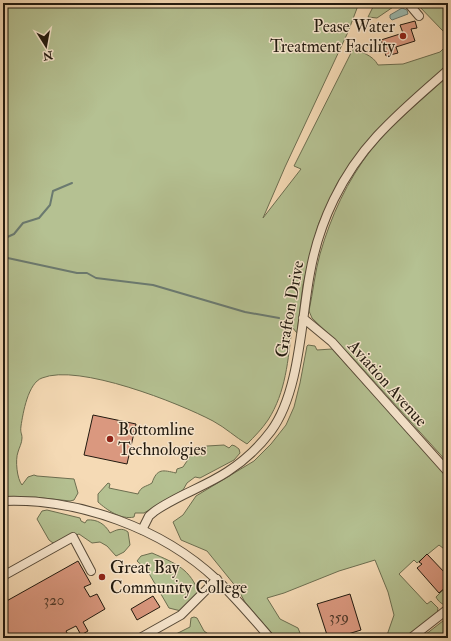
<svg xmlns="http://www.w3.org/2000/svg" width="451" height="641" viewBox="0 0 451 641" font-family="'IM FELL Double Pica',serif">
<rect width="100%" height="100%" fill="#f5dab5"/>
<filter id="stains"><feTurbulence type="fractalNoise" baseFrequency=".005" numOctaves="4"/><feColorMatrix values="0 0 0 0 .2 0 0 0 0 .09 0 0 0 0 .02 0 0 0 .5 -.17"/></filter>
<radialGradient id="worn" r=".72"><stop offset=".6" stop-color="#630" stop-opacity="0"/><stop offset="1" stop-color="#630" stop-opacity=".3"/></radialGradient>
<!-- green -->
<path fill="#b5c192" stroke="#6c6e50" d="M3,3H359L348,32L285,167L263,218L301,169L294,166L354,47C362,54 372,54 378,65L403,64L440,52L445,47L448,50V65L382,125L350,164L337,184L319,223L312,247L303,285L297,333L292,327C288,360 286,392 268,420C262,429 254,437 247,444C235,437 226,428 213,421C179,403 78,363 42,378C28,383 23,413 21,426C20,433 22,433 22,438C22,443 19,448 18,452C15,460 17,479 22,485L28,477L34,475L37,476L74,479L78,493L74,500L70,501L35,497H3Z
M375,3H399L377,18L368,17Z
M416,3H448V33L443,31Z
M448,76V463L352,357L312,318L309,311C313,292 315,272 320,254C331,216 347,181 371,150C393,123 422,100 448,76Z
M308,345L315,346L317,350L332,349L448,477V552L439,545L417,563L414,560L399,574L427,604L431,601L438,608L437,614L406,638H386L394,615L388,592L375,560L339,571L284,593L267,598L280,619L298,628L302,638H276L245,602L237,588L207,551L181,540L173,522L183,515L196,496L254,461L271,444L286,425L294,407L300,383L307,346Z
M224,445L229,448L232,445L235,446L239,449L240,453L234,460L200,478L195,477L187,483L183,490L144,513H135L134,517C121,520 107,510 98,502V494L108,483L110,484L109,488L138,494C141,486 146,487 152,483C157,468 163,470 176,473L177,469L183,467L195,449L202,448L207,446Z
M47,510L80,518L81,521L85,523L87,520C97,519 105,524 110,533C116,530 122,527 128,532L130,545L124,552L116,556L107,546L100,542L92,543L79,534L53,543L49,540L37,519L42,511Z
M152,553C175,563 191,569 199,594L181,611L169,608L147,570L137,561L141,556Z
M448,585V605C443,606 438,601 436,597Z
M194,617L197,618L204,631L214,638H171L176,634L190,627L191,618Z
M448,617V638H421Z"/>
<!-- water -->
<path fill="#9cbab0" stroke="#6b7a70" d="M402,8L407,10L408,14L392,20L390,18V15Z"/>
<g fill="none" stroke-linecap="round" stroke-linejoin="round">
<!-- stream -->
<path stroke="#6b7a70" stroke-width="2" d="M3,239L14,234L23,223L39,218L50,205L53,191L72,183
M3,257L77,273H87L96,278L153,285L245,312L279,318"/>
</g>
<!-- building -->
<path fill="#da987f" stroke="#221a0f" d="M415,21L417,28L411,29L415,41L396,47L398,53L386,56L381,40L403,33L400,25Z
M93,415L136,424L127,464L84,455Z
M427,554L446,574L448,572V585L439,593L417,568L422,564L419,562Z
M78,561L91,584L84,587L90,597L97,594L105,609L83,622L88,631L81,635L76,626L66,631L70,638H62L60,634L53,638H3V603Z
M350,594L361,630L335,638H328L317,604Z
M153,596L160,607L137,620L131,609Z"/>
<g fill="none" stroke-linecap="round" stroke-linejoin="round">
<!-- minor casing -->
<g stroke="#574a38" stroke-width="10">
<path id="minor" d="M408,3L419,16
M303,318L332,342L448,472
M3,501C78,498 162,528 217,580C236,598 253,618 270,638
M142,530L149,516L155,511C178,495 204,487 227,472C244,461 259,447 271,431C300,392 301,320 310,273C319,222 342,174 377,136C399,112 424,91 448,70
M3,576L73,537L91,571
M140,638L181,615L217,579
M411,638L448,609"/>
</g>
<!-- minor -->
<use href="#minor" stroke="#f8e7cf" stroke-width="8"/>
</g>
<!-- markers -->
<g fill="#8f2418" stroke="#f8e7cf" stroke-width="1.5">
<circle cx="403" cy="36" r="4"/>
<circle cx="110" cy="439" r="4"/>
<circle cx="102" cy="577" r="4"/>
</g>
<g text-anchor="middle" stroke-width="3" stroke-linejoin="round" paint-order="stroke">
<!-- number labels -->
<g font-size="15" fill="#503a2b">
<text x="54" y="605">320</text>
<text x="339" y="622">359</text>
</g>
<!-- poi labels -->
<g font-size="17" fill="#221a0f" stroke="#f8e7cf" text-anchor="start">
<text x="395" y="32" text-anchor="end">Pease Water<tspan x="395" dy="20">Treatment Facility</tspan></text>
<text x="118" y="435">Bottomline<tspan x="118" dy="20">Technologies</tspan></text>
<text x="110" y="573">Great Bay<tspan x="110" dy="20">Community College</tspan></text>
</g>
<!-- street labels -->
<g font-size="17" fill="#221a0f" stroke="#f8e7cf">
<text transform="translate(289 309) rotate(-80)" y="6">Grafton Drive</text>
<text transform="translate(388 383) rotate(48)" y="6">Aviation Avenue</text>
</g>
</g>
<!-- margin -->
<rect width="451" height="641" fill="none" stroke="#f5dab5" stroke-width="16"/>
<rect x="4" y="4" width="443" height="633" fill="none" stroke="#221a0f" stroke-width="2"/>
<rect x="8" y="8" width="435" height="625" fill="none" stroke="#221a0f"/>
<!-- north arrow -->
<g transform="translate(46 46) rotate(169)" stroke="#f8e7cf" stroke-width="3" paint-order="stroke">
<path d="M0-3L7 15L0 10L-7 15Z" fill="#221a0f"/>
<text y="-6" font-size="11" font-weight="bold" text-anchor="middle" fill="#221a0f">N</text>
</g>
<rect width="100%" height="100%" filter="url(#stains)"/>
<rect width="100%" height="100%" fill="url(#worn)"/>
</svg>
